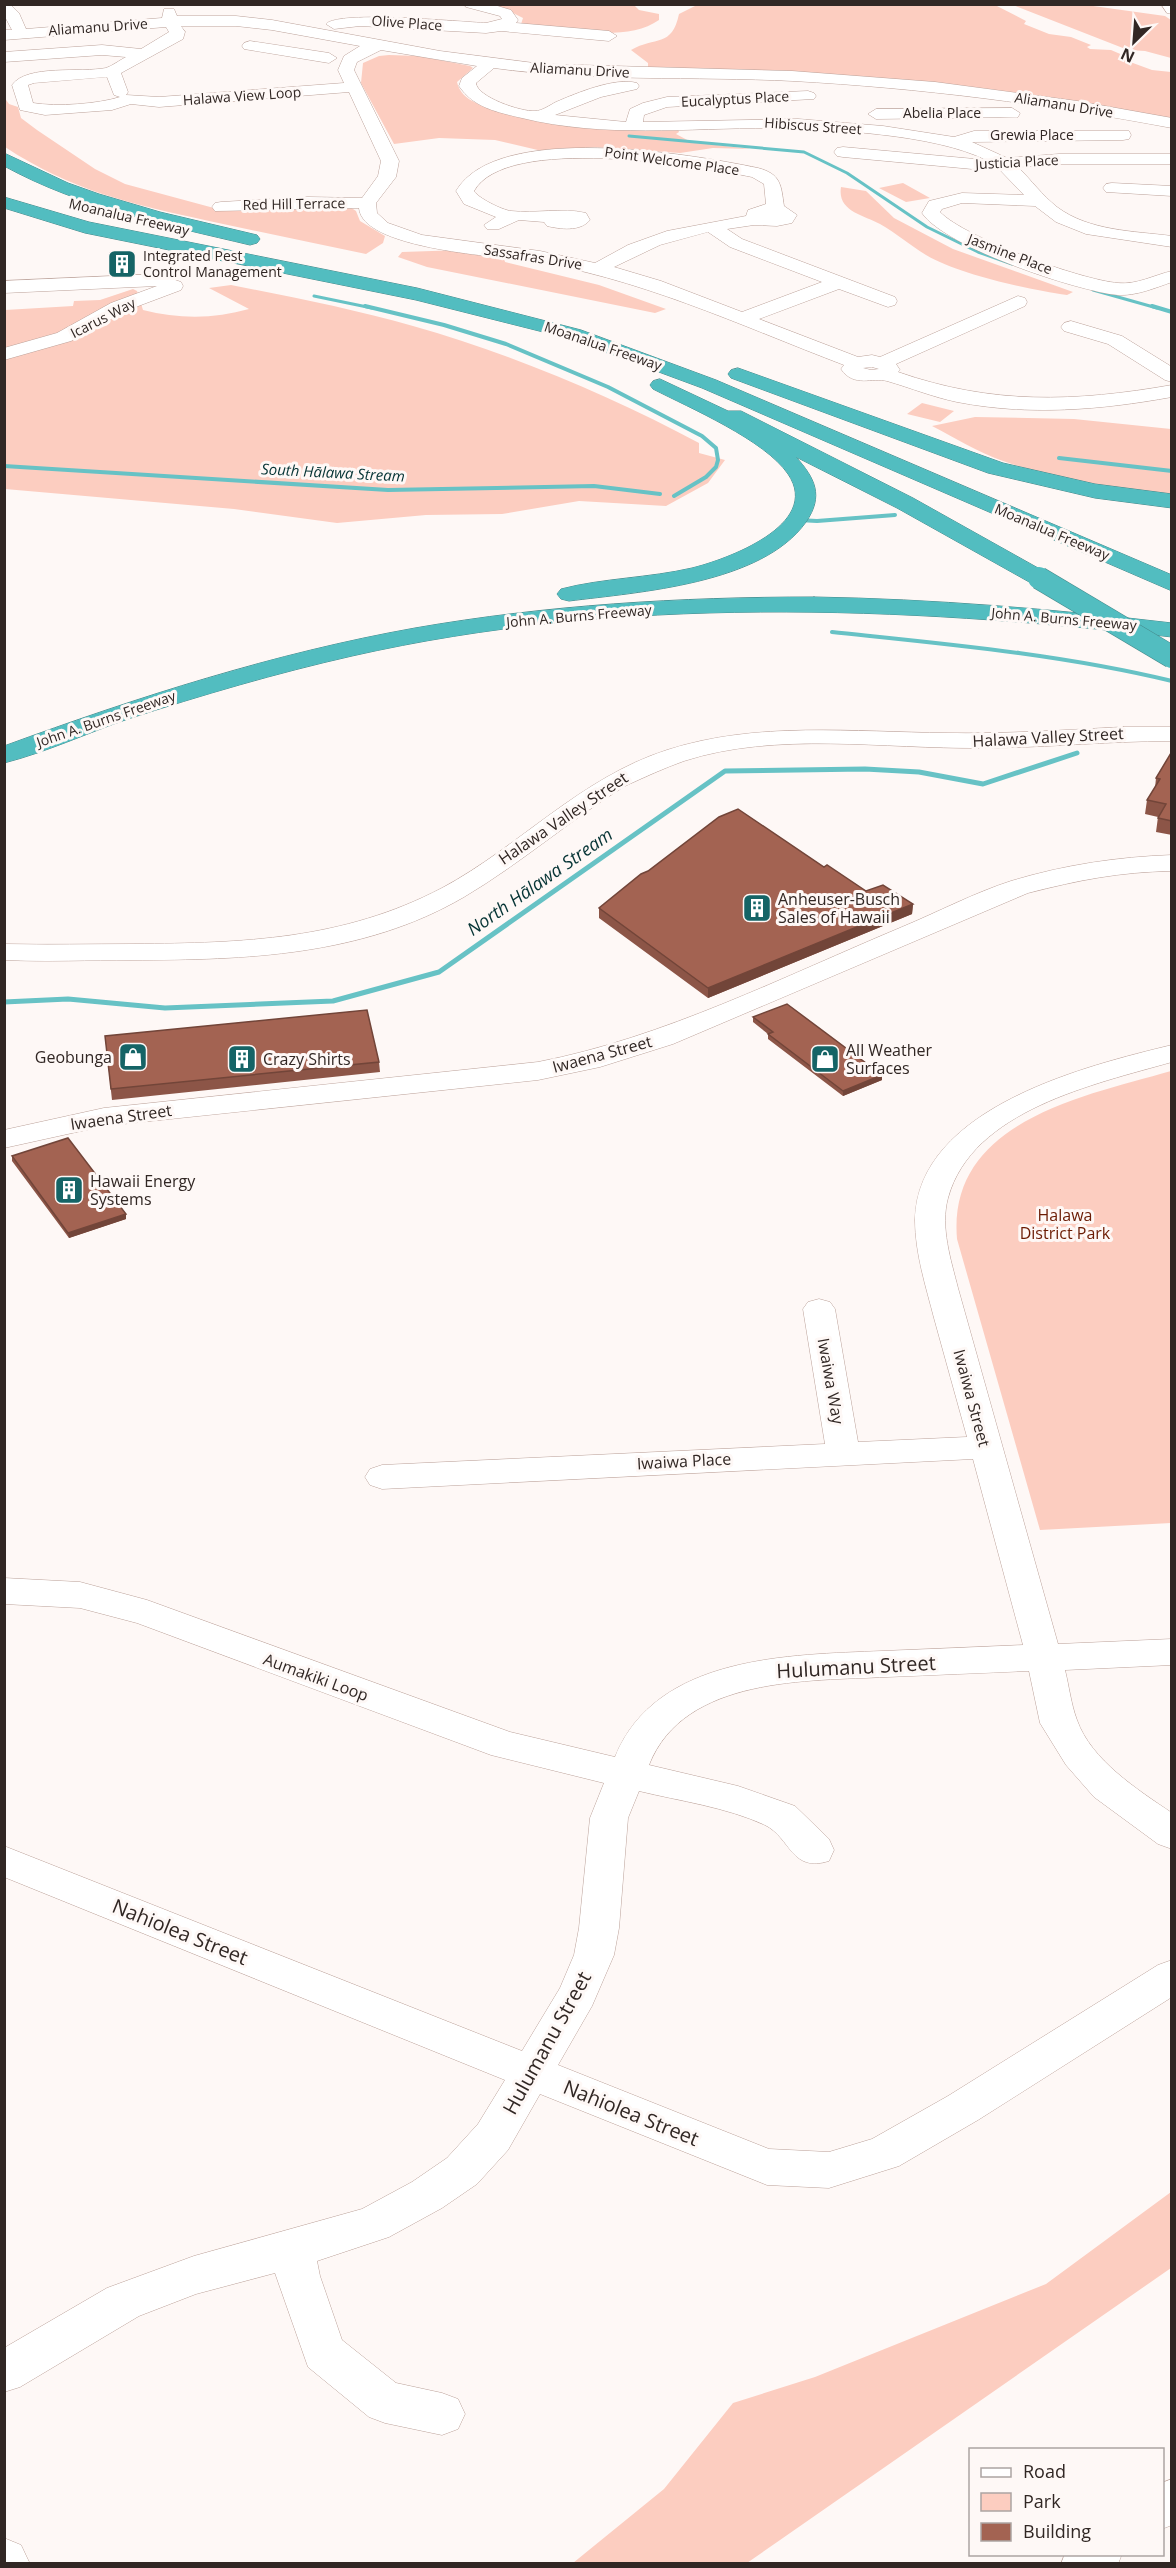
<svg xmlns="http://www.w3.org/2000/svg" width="1176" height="2568" viewBox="0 0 1176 2568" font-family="'Open Sans',sans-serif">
<rect width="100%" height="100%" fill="#fef8f6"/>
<!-- green -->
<path fill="#fccdc0" d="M482,5H634L639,10L659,14V20C625,44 560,28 521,24L523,18L513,13Z
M694,5H995L1026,21L1024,24L1049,34L1071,37L1091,45L1087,47L1090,49L1111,50L1125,56L1122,59L1152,70L1171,72V119C1000,83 823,79 648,67V63L631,50C655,36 672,48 679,14L695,6Z
M1013,5H1086L1165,16L1171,20V58L1145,51L1128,50Z
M389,55L419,56L470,66L473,68L457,82C461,102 486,107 503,111L678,129L679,132L676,134L691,142L751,149L713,148L680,153L595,147L542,151L495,140L439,138L394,144L361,83L363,63L379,56Z
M4,97L9,104L18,107L21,118L37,130L95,169L125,184L225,211L350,207L356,211L360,221L385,236L383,243L366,254C313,243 261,232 209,221C132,204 72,191 5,147Z
M903,183L930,198L906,202L879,188Z
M841,187L866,191L894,218L953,249L1073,292L1067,295C1027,289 960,275 926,255C910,245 896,233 880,224C863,215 837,211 841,187Z
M462,250L504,256L505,262L599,285L666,309L655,313L427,267L398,257L402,252Z
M231,285C292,297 353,309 413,326C509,353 611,396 699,443V453L725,460L708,483L666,506L579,501L502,514L426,515L337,523L234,509L5,489V310L73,306L74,301L100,300L133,289L137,291L143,310C179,319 214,319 249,309L209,288Z
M922,403L954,411L940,422L907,414Z
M975,417L1074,419L1171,429V496C1115,487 1057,480 1003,461C978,452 955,438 932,426Z
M1171,1071V1523L1040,1530L957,1239C947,1121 1084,1096 1171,1071Z
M1171,2192V2268L747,2563H573L664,2489L733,2403L815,2377L1046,2284Z"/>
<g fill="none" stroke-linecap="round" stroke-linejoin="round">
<!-- stream-far2 -->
<path stroke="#67c2c5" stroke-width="3" d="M629,136L804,152L847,173L927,227L978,252L1012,264
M1093,290L1157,308
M314,296L372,308"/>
<!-- stream-far1 -->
<path stroke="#67c2c5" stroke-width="4" d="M365,306L444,325L506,344L608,387L702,436L716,448L718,460L716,467L706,477L674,496
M1152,306L1172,312
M1059,458L1172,471
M4,466L388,490L594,486L660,494
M798,520L817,521L895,515
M832,632C946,644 1060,654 1172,681"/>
<!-- stream -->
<path stroke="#67c2c5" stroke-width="5" d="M4,1002L68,999L165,1008L333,1001L439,972L725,771L865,769L919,772L983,784L1077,753"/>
<!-- minor casing -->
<g stroke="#bca29a" stroke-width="1">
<path id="minor" d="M4,4H10L19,13L26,29L162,18L164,9H174L177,16H236L272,20L440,51L542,64L792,71L935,82L1077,101L1172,118V128C1046,104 920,88 793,81C693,76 593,82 494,68L476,83C477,97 521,112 535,111C542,111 550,105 556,102C577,93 615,77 637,83L639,86L637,89L601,97L555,115L626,122L630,109L643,103L667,97L808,91L814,93L816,96L814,99L667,107L644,115L643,122L798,119L883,126L954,137L974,131H1129L1131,135L1129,139L1123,140L972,142L1007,158L1059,154H1172V164H1059L1018,167C1031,180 1042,195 1057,207C1089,231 1133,231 1172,236V247L1086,234L1056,222L1035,206L962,203L942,209L940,212C965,238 1081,280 1118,283C1137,285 1154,275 1172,271V282C1155,288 1136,296 1118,295C1076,291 945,247 922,213L929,201L962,193L1024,195L999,169L983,170L843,157L837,156L834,152L837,148L843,147L986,160C935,134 829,129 771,128C687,128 604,138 522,118C497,112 474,108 459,86L462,78L477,66L381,50L357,62L354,70L399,161L396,177L376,203L377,213L388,223L422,235L540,251L595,263L628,245L667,231L746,216L748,210L766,204L764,184L752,177C698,166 506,134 474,191C478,198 502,210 511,211C536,214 561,207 586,213L590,220C580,232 560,229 547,226L544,222L519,220L499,229H487L484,225L496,217L464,204L456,191C497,121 691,154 758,168C781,174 781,185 784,206L797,215L792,223L777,226L754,225L727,229L742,239L895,297L897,301L895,305L888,307L839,289L759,319L858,357L872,355L880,357L1018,296L1025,298L1027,302L1025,306L896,364L900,370L898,372C992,405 1075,402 1172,385V397C1100,410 1029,416 957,402C933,397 911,388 887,381C872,377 854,388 841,369L844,365C739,325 636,276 524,260C492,256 362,248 359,208L215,211L212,207L215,203L221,202L308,197L362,198L378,176L381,161L349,92L159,107L131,104L112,110L45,115L20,110L12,85C27,64 81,73 106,68C112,66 120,60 126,57L102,55L4,62V52L102,45L141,49L169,32L166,27L4,40V30H12L4,15ZM181,26H236L272,30L360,46L344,56L338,70L344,83L159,97L126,95L128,92L121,73L183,39L185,32ZM107,77L114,95L120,97C98,104 57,107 33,103L28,85L34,83ZM708,232L730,247L822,282L742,312L661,281L614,267L660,245ZM872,367L879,369L871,370L863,368Z
M464,4H491L511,10L518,20L516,23L609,31L617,36L609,41L501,31L486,33L360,26L334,29L326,24C339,10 461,22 486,23L502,19L500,16L466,7Z
M1161,4H1172V14L1167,13Z
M250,41L329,53L337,58L329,63L244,49L242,46L244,43Z
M1012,108L1020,113L1018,117L876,119L868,114L876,109Z
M1112,183L1172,186V196L1106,192L1103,188L1106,184Z
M158,274L181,282L183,286L181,290L125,311L71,341L4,360V348L57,333L111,303L157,286L4,293V281Z
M1071,321L1122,336L1172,367V382L1165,380L1108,344L1064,331L1061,327L1064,323Z
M1123,727H1172V741C1107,741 1044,748 980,748C885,749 776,731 684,761C664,768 645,777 625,786C570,820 520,864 464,897C363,956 245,960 132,960C90,960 47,962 4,960V944C48,945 91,944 134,944C243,943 343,940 442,888C520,846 580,778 667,750C757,721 853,732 947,733C1006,734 1064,730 1123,727Z
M1172,855V871C1119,872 1079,880 1028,893L673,1044L600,1067L538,1080L104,1126L4,1148V1130L104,1108L538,1062C663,1038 785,976 902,927C938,912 974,893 1011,881C1064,865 1117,857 1172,855Z
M1172,1045V1062C1095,1084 972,1110 948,1198C940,1227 951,1260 958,1288L1058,1644L1172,1639V1665L1065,1670C1069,1686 1071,1704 1077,1720C1091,1760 1138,1790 1172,1813V1849L1158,1844L1094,1797L1066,1765L1040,1723L1029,1671C981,1673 934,1675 887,1677C809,1681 684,1676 649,1765L738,1786L795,1806L829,1839L834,1850L829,1861C791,1873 791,1838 765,1825C726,1807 680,1801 639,1791L628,1818L619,1928L614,1955L592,2006L558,2065L769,2149L829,2152L872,2139L948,2096L1158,1965L1172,1960V1997L978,2120L899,2166L829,2188L767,2185L540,2094L508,2150L477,2184L442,2208L389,2237L317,2261L320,2276L342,2340L396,2383L442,2393L458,2399L465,2414L458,2429L442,2435L385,2423L369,2417L308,2367L275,2273L196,2294L139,2316L20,2387L4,2392V2348L107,2288L194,2256L362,2209L412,2182L447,2158L478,2124L505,2080L4,1877V1846L522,2051L560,1988L574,1955L579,1928L590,1818L604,1783L491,1755L137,1623L80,1608L4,1604V1578L80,1582L147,1600L510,1732L615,1757C656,1655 790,1655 882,1651C929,1649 976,1647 1023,1645L973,1459L382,1489L370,1485L365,1477L370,1469L382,1465L825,1444L803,1309L808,1302L819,1299L830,1302L835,1309L858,1442L967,1437C956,1397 945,1358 934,1318C926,1287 915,1253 915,1220C917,1108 1085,1066 1172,1045Z
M1172,2479V2525L1162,2529V2483Z
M4,2538L21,2545L30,2564H4Z
M1065,2554H1122L1118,2564H1061Z"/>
</g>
<!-- highway casing -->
<g stroke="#468889" stroke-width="1">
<path id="highway" d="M4,153L68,183L99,194L160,212L257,235L260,239L257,243L250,245C166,225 81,208 4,166Z
M4,197L89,222L417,288L581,330L716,380L1172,575V591L702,388L567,338L416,300L85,233L4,208Z
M738,368L1003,463L1095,484L1172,494V508L1095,498L988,473L731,378L728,374L731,370Z
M660,379L728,411H741L913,498L1047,573L1051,578L1047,583L1039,585L1031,583L897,508L796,457C815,478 824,496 806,522C762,584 640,592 569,601L561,599L557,594L561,589C603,578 649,578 692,568C725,560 823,525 788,474C765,440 690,408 653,389L650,385L653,381Z
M814,597C934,599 1052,609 1172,623V637C899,606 621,595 352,656C277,673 202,695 128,719C87,733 47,752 4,763V746C138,697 275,653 415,628C547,605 680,597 814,597Z"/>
</g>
<!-- minor -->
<use href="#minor" fill="#fff" fill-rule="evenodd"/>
<!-- highway -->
<use href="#highway" fill="#52bdc0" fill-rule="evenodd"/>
<!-- highway-bridge casing -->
<g stroke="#468889" stroke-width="23" stroke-linecap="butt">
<path id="highway-bridge" d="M1039,578L1172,657"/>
</g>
<!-- highway-bridge -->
<use href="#highway-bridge" stroke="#52bdc0" stroke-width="22"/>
</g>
<!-- wall -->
<path fill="#8c5547" d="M1171,753L1172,835L1156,832L1158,817L1145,814L1147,800L1155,788L1156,778Z
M824,867L866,891L913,904L912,914L708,998L599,918V908Z
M753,1017L882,1075V1080L843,1096L768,1039V1034L753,1022Z
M105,1036L379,1062L380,1072L112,1100Z
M12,1156L126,1214V1219L69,1238L12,1161Z"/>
<!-- shaded-wall -->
<path fill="#724539" d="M913,904L912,914L708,998V988Z
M882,1075V1080L843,1096V1091Z
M126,1214V1219L69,1238L68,1233Z"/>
<!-- building -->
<path fill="#a36352" stroke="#724539" stroke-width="1.5" d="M1171,753H1172V821L1158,818L1166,804L1147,800L1160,779L1156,778Z
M738,809L824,867L827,865L866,891L883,885L913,904L708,988L599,908L641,874L648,871L719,817Z
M787,1004L882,1075L843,1091L768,1034L773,1032L753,1017Z
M367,1010L379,1062L111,1089L105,1036Z
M68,1138L126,1214L68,1233L12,1156Z"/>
<!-- icons -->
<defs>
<g id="building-square" transform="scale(1.5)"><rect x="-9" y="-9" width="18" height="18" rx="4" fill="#156466" stroke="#fef8f6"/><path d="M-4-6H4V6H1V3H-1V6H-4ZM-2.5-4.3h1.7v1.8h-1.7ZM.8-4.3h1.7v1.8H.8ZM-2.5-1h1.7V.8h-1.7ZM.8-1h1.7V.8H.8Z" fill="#fff"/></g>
<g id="shop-square" transform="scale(1.5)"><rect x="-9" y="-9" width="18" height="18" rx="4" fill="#156466" stroke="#fef8f6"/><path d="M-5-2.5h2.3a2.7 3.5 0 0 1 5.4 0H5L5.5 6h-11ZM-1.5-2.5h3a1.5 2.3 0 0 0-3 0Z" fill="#fff"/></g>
</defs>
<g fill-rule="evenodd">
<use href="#building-square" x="122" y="264"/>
<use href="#building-square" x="757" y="908"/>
<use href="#shop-square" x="133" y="1057"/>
<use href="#building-square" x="242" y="1059"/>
<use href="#shop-square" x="825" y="1059"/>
<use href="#building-square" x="69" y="1190"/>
</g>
<g text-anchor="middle" stroke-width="6" stroke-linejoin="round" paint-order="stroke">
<!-- far-street labels -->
<g font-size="14" fill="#312724" stroke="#fef8f6">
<text transform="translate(407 23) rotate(4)" y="5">Olive Place</text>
<text transform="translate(98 27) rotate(-4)" y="5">Aliamanu Drive</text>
<text transform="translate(580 70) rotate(3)" y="5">Aliamanu Drive</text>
<text transform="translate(242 96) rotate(-4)" y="5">Halawa View Loop</text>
<text transform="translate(735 99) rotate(-3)" y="5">Eucalyptus Place</text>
<text transform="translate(1064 105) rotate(9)" y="5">Aliamanu Drive</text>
<text x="942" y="118">Abelia Place</text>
<text transform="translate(813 126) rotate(4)" y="5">Hibiscus Street</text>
<text x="1032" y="140">Grewia Place</text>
<text transform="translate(672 161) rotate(8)" y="5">Point Welcome Place</text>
<text transform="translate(1017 162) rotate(-3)" y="5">Justicia Place</text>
<text transform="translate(294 204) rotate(-1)" y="5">Red Hill Terrace</text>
<text transform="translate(129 217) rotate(13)" y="5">Moanalua Freeway</text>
<text transform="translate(1010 254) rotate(21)" y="5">Jasmine Place</text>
<text transform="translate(533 257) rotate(9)" y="5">Sassafras Drive</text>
<text transform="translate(103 318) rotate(-27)" y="5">Icarus Way</text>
<text transform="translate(603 346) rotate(19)" y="5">Moanalua Freeway</text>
<text transform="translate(1052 532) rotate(23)" y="5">Moanalua Freeway</text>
<text transform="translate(579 616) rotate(-5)" y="5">John A. Burns Freeway</text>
<text transform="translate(1064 619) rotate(5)" y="5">John A. Burns Freeway</text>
<text transform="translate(106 719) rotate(-19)" y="5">John A. Burns Freeway</text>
</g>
<!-- far-poi labels -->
<g font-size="14" fill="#312724" stroke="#fef8f6" text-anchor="start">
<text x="143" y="261">Integrated Pest<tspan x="143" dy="16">Control Management</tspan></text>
</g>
<!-- far-water labels -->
<g font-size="15" font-style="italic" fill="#063435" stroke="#fef8f6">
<text transform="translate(333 473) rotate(3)" y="5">South Hālawa Stream</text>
</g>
<!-- street labels -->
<g font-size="16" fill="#312724" stroke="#fef8f6">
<text transform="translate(1048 737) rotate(-3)" y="6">Halawa Valley Street</text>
<text transform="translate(563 818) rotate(-34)" y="6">Halawa Valley Street</text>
<text transform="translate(602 1054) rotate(-15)" y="6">Iwaena Street</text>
<text transform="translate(121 1117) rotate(-8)" y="6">Iwaena Street</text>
<text transform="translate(831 1381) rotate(80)" y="6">Iwaiwa Way</text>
<text transform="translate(972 1398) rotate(75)" y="6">Iwaiwa Street</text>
<text transform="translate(684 1461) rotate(-3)" y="6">Iwaiwa Place</text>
<text transform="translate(316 1677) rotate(20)" y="6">Aumakiki Loop</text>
</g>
<!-- poi labels -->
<g font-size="16" fill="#312724" stroke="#fef8f6" text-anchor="start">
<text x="778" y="905">Anheuser-Busch<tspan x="778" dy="18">Sales of Hawaii</tspan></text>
<text x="846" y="1056">All Weather<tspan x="846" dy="18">Surfaces</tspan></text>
<text x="112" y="1063" text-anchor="end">Geobunga</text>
<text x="263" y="1065">Crazy Shirts</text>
<text x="90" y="1187">Hawaii Energy<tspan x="90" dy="18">Systems</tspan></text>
</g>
<!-- park labels -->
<g font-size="16" fill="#6b1b03" stroke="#fef8f6">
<text x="1065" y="1221">Halawa<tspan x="1065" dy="18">District Park</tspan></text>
</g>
<!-- water labels -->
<g font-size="18" font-style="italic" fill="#063435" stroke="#fef8f6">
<text transform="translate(540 882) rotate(-35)" y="6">North Hālawa Stream</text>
</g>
<!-- near-street labels -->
<g font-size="20" fill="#312724" stroke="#fef8f6">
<text transform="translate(856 1667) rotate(-3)" y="7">Hulumanu Street</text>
<text transform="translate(180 1932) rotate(22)" y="7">Nahiolea Street</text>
<text transform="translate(547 2043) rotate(-61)" y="7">Hulumanu Street</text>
<text transform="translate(631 2113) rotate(22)" y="7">Nahiolea Street</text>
</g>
</g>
<!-- border -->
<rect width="1176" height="2568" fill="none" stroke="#312724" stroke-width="12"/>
<!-- legend -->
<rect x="969" y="2448" width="195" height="108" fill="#fef8f6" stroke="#aca4a2" stroke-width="1.5"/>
<rect x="981" y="2468" width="30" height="9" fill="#ffffff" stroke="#aca4a2" stroke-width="1.5"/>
<text x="1023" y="2478" font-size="18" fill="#312724">Road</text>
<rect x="981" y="2493" width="30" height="18" fill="#fccdc0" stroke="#aca4a2" stroke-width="1.5"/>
<text x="1023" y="2508" font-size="18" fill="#312724">Park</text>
<rect x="981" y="2523" width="30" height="18" fill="#a36352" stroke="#aca4a2" stroke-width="1.5"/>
<text x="1023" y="2538" font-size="18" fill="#312724">Building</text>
<!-- north arrow -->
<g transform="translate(1134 42) rotate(205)" stroke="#fef8f6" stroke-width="4.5" paint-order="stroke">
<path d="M0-4.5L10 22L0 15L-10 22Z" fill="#312724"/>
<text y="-9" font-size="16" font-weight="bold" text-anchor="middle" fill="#312724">N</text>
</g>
</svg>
